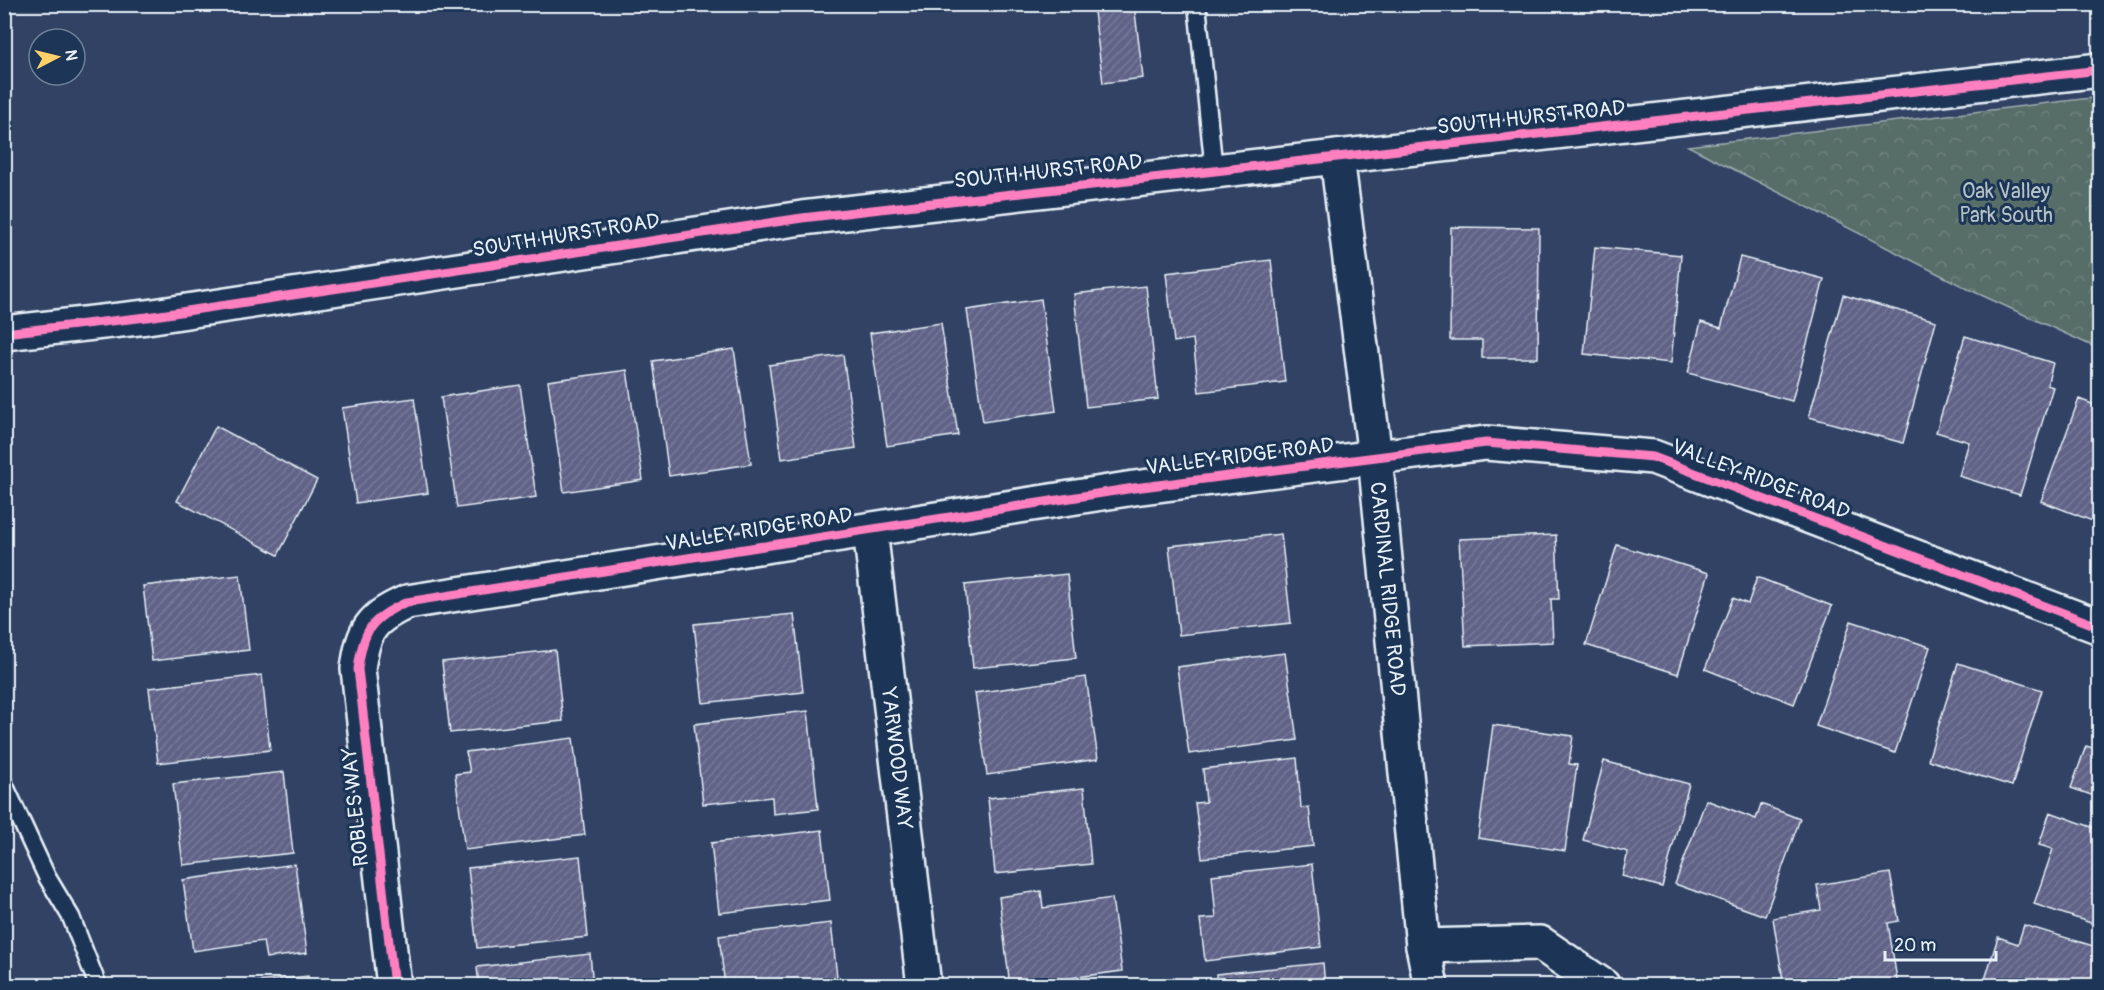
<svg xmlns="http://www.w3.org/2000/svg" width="2104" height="990" viewBox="0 0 2104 990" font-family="Pangolin,sans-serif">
<defs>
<pattern id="park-crowns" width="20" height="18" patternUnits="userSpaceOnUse" patternTransform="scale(1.5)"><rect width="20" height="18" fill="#576d68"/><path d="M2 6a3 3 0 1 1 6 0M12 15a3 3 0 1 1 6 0" fill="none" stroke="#6f827e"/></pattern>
<pattern id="building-hatch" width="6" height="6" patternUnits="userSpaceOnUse" patternTransform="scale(1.5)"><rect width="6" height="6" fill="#606287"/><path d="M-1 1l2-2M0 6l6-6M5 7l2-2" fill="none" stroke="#777999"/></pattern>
</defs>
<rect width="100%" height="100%" fill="#314265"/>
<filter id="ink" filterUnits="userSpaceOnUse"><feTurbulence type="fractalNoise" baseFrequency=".0167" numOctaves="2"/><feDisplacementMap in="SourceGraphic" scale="12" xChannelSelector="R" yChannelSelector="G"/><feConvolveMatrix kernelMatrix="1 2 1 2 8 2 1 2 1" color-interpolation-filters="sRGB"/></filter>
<g filter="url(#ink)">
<!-- park -->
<path fill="url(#park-crowns)" stroke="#a0afb0" stroke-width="1.5" d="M2099,97V349L1968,289L1688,146Z"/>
<!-- building -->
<path fill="url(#building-hatch)" stroke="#e8f1f8" stroke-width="1.5" d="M1093,4H1134L1143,78L1103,83Z
M1451,227L1539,228L1538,358H1482V340H1450Z
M1595,247L1681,255L1671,363L1584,354Z
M1740,257L1824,279L1792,401L1688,373L1701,322L1721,328Z
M1271,260L1285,382L1199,392L1193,339L1174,342L1166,273Z
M1146,286L1158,399L1086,407L1074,294Z
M1843,295L1936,321L1903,443L1809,417Z
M1041,299L1056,411L983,422L967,310Z
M941,323L958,435L887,446L870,333Z
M1965,336L2053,363L2047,385L2053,387L2020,495L1959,476L1969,442L1936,432Z
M734,349L751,464L669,476L653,361Z
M843,355L856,448L782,459L769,365Z
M627,370L643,480L564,492L548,381Z
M520,385L536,497L457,508L441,397Z
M414,398L428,493L356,503L342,408Z
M2079,399L2100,407V524L2041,501Z
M216,426L317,480L278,555L177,501Z
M1281,534L1291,623L1179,635L1169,546Z
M1556,535L1559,599H1551L1553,642L1465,646L1459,539Z
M1617,545L1709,573L1678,674L1586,645Z
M1067,574L1076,658L973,668L965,585Z
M240,575L249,650L152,661L143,586Z
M1757,577L1832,606L1794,704L1705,669L1733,598L1748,604Z
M794,614L803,692L703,703L694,624Z
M1851,621L1930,647L1895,753L1816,726Z
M555,650L563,721L450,733L442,662Z
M1285,653L1297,740L1189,754L1177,667Z
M1958,663L2042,690L2012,786L1928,760Z
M262,675L270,750L158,763L149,688Z
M1086,677L1098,759L987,775L975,693Z
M808,711L818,809L773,814L772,797L703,804L694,724Z
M1493,725L1573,736L1569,764L1577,765L1565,851L1478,838Z
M573,738L585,835L465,850L455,774L470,772L466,752Z
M2086,746L2100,750V798L2071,788Z
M1297,758L1301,808L1309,807L1313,846L1202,858L1195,803L1206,802L1203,769Z
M1604,761L1689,784L1662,887L1622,876L1628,852L1583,840Z
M284,772L293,853L183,865L173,784Z
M1084,788L1091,864L995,874L988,798Z
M1706,800L1756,819L1761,804L1800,819L1765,916L1675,884Z
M2050,812L2100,830V926L2034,904L2053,849L2039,845Z
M822,830L830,900L719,913L711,843Z
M580,856L588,937L477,948L468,868Z
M295,864L307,953L266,958L263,941L193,951L183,880Z
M1312,864L1321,947L1205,961L1200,919L1216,918L1212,875Z
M1890,873L1899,921L1888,923L1898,986H1784L1773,918L1821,910L1817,885Z
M1041,891L1043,908L1112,898L1122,971L1010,986L999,897Z
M831,923L838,986H725L719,936Z
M2024,925L2100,948V986H1983L1998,937L2018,944Z
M590,954L593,986H479L477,967Z
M1323,963L1325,986H1217L1216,974Z
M308,976L310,986H221Z"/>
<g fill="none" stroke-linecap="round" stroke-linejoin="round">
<!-- lane casing -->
<g stroke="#e8f1f8" stroke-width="21">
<path id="lane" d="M1197,4L1214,171
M4,784L47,877L71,917L98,986"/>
</g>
<!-- street casing -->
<g stroke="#e8f1f8" stroke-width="38">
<g id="street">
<path id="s1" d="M1337,157L1375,457L1423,946L1431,986"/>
<path d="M4,333L147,317L802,218L2100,70"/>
<path id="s2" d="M870,530L924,986"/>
<path d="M1423,946L1540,943L1603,986"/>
<path d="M394,986L358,669C363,630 371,618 407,602L1134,488L1486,443L1653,457L2100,627"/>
</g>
</g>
<!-- lane -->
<use href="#lane" stroke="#1d3557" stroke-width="16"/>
<!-- street -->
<use href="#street" stroke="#1d3557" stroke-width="33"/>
<!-- cycleway casing -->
<g stroke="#1d3557" stroke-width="13">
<path id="cycleway" d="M4,333L147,317L802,218L2100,70
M394,986L358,669C363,630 371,618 407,602L1134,488L1486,443L1653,457L2100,627"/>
</g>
<!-- cycleway -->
<use href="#cycleway" stroke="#ff80c0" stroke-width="9"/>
</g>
</g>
<g text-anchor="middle" stroke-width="6" stroke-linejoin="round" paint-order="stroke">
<!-- street labels -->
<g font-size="21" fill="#e8f1f8" stroke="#1d3557">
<text transform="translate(1531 117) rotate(-6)" y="7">SOUTH HURST ROAD</text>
<text transform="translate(1048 171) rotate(-6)" y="7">SOUTH HURST ROAD</text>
<text transform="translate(566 235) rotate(-9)" y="7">SOUTH HURST ROAD</text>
<text transform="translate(1240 456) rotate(-7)" y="7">VALLEY RIDGE ROAD</text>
<text transform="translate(1761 479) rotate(21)" y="7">VALLEY RIDGE ROAD</text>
<text transform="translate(759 529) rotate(-9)" y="7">VALLEY RIDGE ROAD</text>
<text dy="7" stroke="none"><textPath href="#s1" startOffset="435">CARDINAL RIDGE ROAD</textPath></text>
<text dy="7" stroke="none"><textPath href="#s2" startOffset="230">YARWOOD WAY</textPath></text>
<text transform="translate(355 807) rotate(-96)" y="7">ROBLES WAY</text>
</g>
<!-- park labels -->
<g font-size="21" fill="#b5c3c6" stroke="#1d3557">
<text x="2006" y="198">Oak Valley<tspan x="2006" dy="24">Park South</tspan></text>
</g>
</g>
<!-- margin -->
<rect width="2104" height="990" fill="none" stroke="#1d3557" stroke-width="24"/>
<rect x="12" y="12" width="2080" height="966" fill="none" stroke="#e8f1f8" stroke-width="2" filter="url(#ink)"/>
<!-- north arrow -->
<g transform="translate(57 57) rotate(83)"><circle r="28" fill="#1d3557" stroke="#6e8097" stroke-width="1.5"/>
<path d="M0-4.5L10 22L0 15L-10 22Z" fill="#ffd166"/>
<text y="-9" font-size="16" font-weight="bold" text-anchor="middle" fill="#e8f1f8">N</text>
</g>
<!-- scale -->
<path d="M1885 951v9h111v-9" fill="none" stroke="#e8f1f8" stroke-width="3"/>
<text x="1894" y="951" font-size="18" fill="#e8f1f8" stroke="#1d3557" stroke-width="4.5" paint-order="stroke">20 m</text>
</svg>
